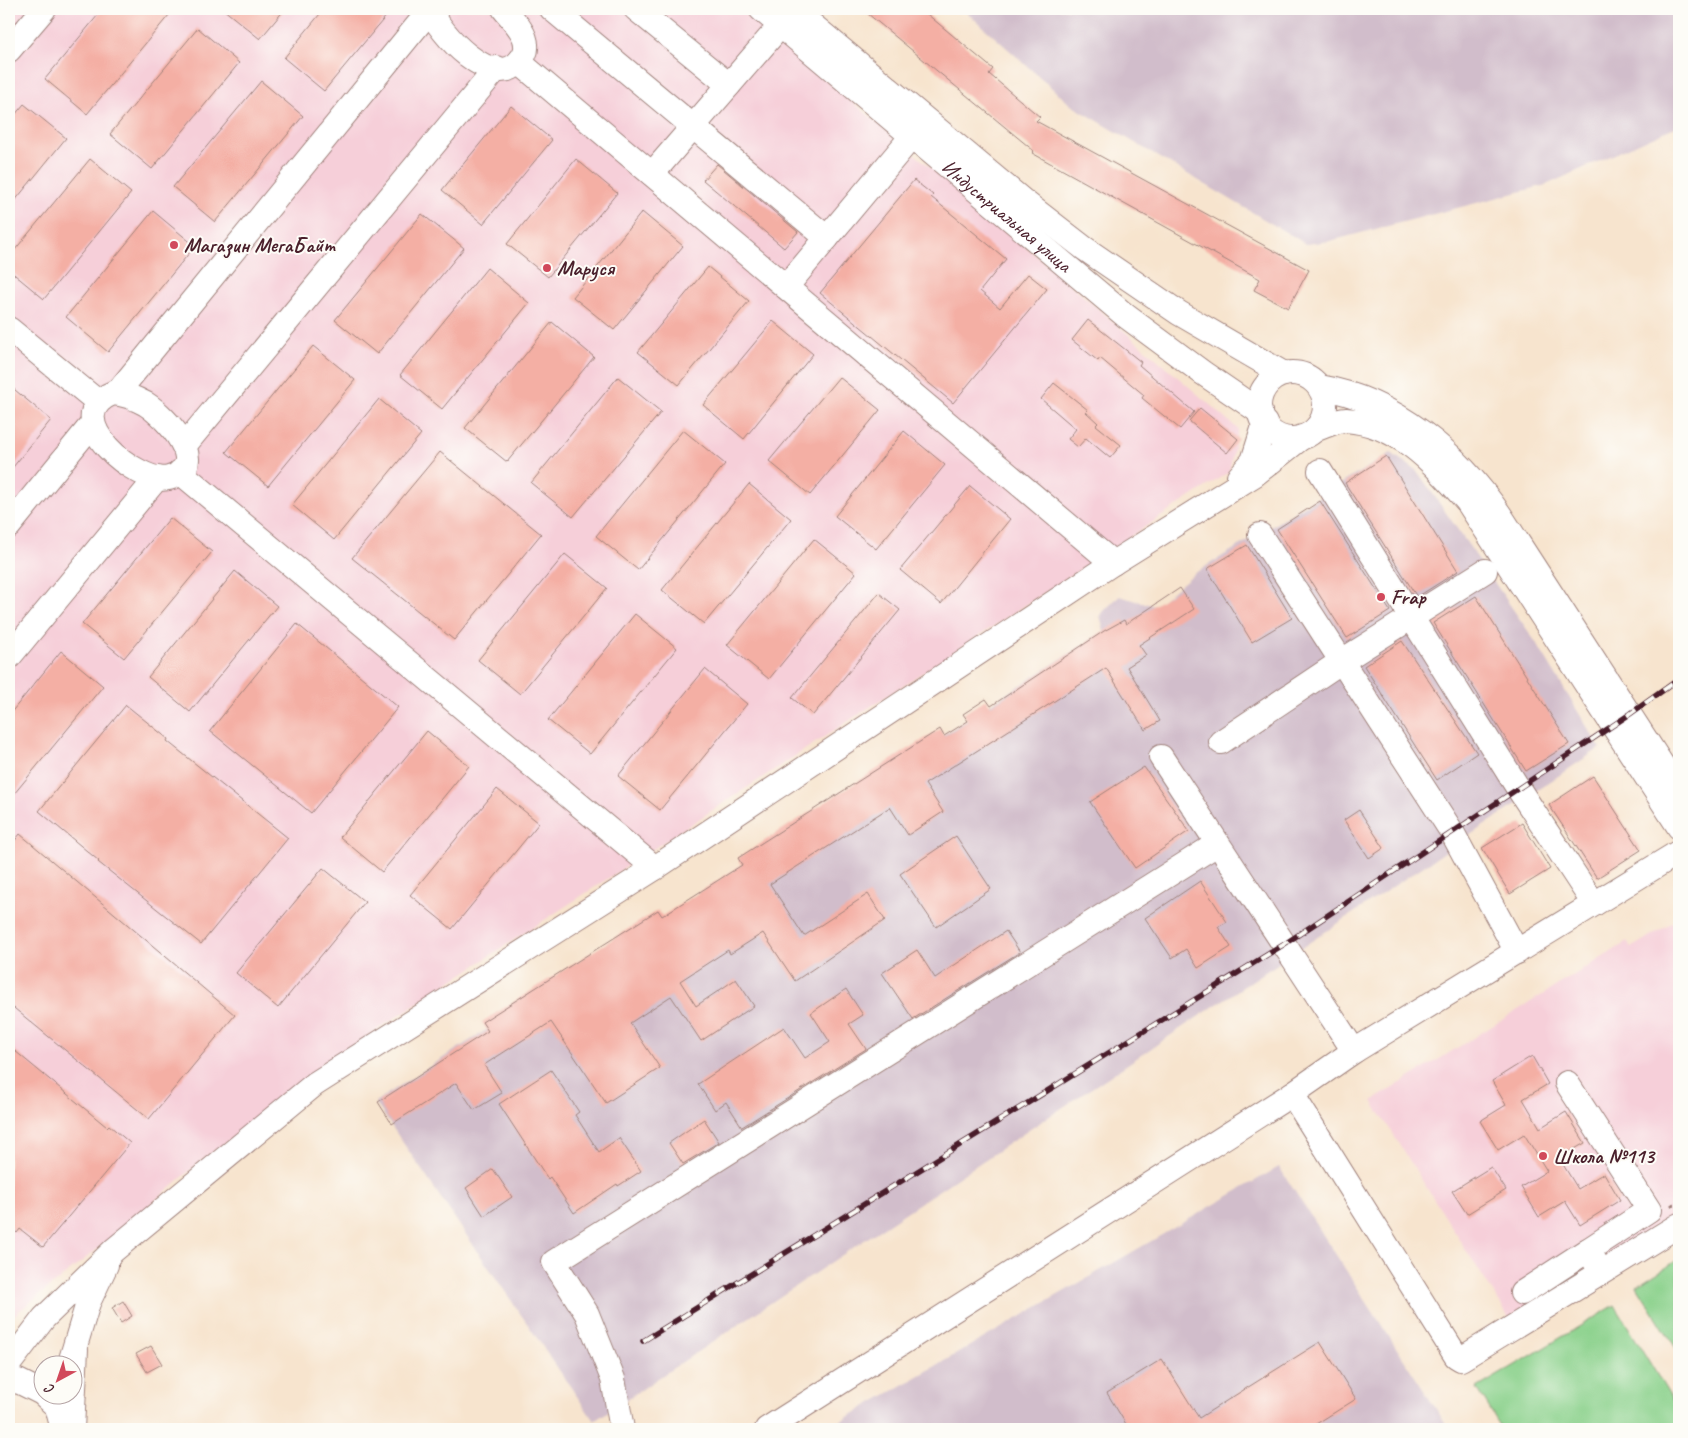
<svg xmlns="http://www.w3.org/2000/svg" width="1688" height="1438" viewBox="0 0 1688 1438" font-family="Caveat,sans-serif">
<rect width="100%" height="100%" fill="#fdfcf7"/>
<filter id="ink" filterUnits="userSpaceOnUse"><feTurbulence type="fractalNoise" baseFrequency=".02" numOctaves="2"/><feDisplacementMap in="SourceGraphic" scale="10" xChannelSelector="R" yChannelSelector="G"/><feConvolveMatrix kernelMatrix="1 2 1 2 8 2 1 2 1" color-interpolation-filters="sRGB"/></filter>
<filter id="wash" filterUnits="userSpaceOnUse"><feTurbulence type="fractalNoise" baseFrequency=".0096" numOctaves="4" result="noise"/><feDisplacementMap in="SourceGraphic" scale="20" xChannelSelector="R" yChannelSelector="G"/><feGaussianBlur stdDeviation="1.12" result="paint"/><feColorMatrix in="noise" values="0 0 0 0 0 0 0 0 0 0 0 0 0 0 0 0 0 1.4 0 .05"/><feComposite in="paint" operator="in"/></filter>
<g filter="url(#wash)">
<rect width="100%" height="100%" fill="#f7e4ce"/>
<!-- built -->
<path fill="#f6cfd9" d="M9,9H741L1038,257L1238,429L1229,472L378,1029L200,1162L109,1240L9,1319Z
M1679,918V1211L1509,1318L1372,1101L1627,942L1631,948Z"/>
<!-- industrial -->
<path fill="#d1bdcb" d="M963,9H1679V125L1546,185L1330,241L1306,244L1071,105Z
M1391,453L1417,471L1535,641L1600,748L594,1421L375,1102L1104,631L1100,615L1119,596L1155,606L1195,573Z
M1279,1167L1449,1429H827Z"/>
<!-- green -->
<path fill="#8bd18c" stroke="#6a785c" d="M1679,1259V1353L1637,1286Z
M1615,1305L1679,1411V1429H1502L1477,1388Z"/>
<g id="blocks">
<!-- building -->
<path fill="#f4afa4" d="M103,9H174L87,114L45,79Z
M223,9H285L260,39Z
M324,9H392L324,91L284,58Z
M862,9H921L993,69L989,74L1040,117L1036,121L1309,270L1288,308L1254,290L1260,279L1032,153L1034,151Z
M198,28L239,63L152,169L110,134Z
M261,81L303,116L215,222L173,187Z
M24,104L66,138L9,208V122Z
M511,106L552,140L483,224L442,190Z
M90,159L131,193L44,299L9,270V257Z
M576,159L617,193L548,277L507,244Z
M717,164L798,232L784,248L703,180Z
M914,180L933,195L931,197L1006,259L980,291L1000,308L1028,274L1047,289L953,403L820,293Z
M153,211L195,246L108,352L66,317Z
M642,212L683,246L614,330L573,297Z
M422,214L464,248L377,354L335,320Z
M708,267L749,301L679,385L638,352Z
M487,268L529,303L442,409L400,375Z
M1088,320L1141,362L1139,365L1194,412L1180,429L1142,398L1144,395L1100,358L1098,361L1072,340Z
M773,321L813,354L744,439L703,405Z
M552,322L594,357L507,462L465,428Z
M313,346L355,380L268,486L226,452Z
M618,377L661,412L573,517L531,483Z
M839,377L880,410L810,495L769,461Z
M1054,383L1088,410L1086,412L1098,423L1096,425L1121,445L1110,458L1086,438L1078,447L1068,439L1076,429L1041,399Z
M9,385L51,420L9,472Z
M379,399L421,434L334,540L292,505Z
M1200,408L1238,439L1227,453L1189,421Z
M683,430L725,464L638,570L596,536Z
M904,431L945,465L876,549L835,516Z
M440,452L541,534L454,640L352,558Z
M1386,456L1458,571L1417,597L1345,483Z
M749,484L791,519L704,624L662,590Z
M970,486L1010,519L941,604L900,570Z
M1320,501L1390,611L1347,638L1277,529Z
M170,518L212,552L124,658L82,624Z
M814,539L856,573L769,679L727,645Z
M1247,545L1292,618L1252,642L1207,569Z
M565,554L607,588L520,694L478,660Z
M235,571L277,606L190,712L148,677Z
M1180,588L1194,609L1139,645L1146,655L1127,667L1160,721L1145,730L1106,668L925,784L943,812L908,835L890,807L770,884L804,936L868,894L885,920L795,981L763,933L730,954L728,950L680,981L696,1006L736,979L754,1006L701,1041L671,996L630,1023L660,1068L606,1103L551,1022L484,1065L502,1093L474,1110L456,1083L392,1124L378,1102L488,1031L482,1022L658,910L662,916L742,865L738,858L940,729L944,736L968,721L963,714L986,699L991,706L1104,631L1124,620L1126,624Z
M879,593L900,610L813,715L792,698Z
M1476,596L1569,744L1526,771L1433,623Z
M635,614L677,648L590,754L548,720Z
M297,624L398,707L311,813L210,731Z
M1402,641L1477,753L1437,780L1364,666Z
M61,651L103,686L9,800V715Z
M705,669L747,704L660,810L618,776Z
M126,705L168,739L167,741L288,838L201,944L98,862L99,861L39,811Z
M427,731L469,766L382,872L340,837Z
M1144,767L1189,831L1135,868L1090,802Z
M1593,776L1641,850L1597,878L1549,805Z
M497,789L539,823L452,929L410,895Z
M1359,810L1384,848L1369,858L1344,820Z
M1522,823L1550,869L1510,894L1482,848Z
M20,834L235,1015L149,1119L9,1004V848Z
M956,836L991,889L936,927L900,874Z
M323,868L365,902L278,1008L236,973Z
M1200,881L1227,922L1218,927L1231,947L1198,968L1186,949L1172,958L1145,918Z
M1006,931L1020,952L913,1019L882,973L917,950L935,978Z
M846,989L863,1015L849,1024L866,1049L742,1127L726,1102L715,1110L698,1084L784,1027L805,1058L830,1042L811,1013Z
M9,1046L107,1127L109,1125L130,1143L43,1247L20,1229L17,1233L9,1226Z
M1532,1056L1548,1084L1523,1099L1540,1128L1566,1112L1585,1143L1559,1158L1578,1189L1604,1173L1620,1200L1580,1225L1565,1201L1539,1217L1521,1187L1547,1171L1524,1134L1498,1150L1480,1121L1506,1105L1492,1081Z
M551,1070L579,1112L575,1115L599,1152L619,1138L641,1171L618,1186L617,1184L574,1213L550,1177L548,1179L499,1104Z
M704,1119L719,1142L683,1164L669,1143Z
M1491,1167L1506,1190L1467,1214L1452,1191Z
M493,1169L512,1197L484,1216L466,1188Z
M123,1301L132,1316L121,1323L112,1308Z
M1320,1342L1356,1399L1308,1429H1129L1107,1393L1162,1359L1199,1418Z
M151,1346L162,1364L147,1372L136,1354Z"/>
</g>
</g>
<g filter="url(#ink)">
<use href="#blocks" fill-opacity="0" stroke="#a0827c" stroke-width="1"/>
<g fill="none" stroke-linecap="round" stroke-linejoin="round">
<!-- minor casing -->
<g stroke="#a0827c" stroke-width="26">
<g id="minor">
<path d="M430,9C439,33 492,91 519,62C523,57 527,52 526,45C526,32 511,18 504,9"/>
<path d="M552,9L827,238"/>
<path d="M636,9L729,85"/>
<path id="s1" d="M761,9L1126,316L1203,373L1260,412"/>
<path d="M793,9L1022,200L1084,248L1179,313L1284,374"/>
<path d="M9,50L44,9"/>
<path d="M519,62L1113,563"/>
<path d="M652,174L781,25"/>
<path d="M786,287L923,123"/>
<path d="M9,329L98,402"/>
<circle cx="1292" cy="406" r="33"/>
<path d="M1320,387C1395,400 1458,453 1500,515L1679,791"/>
<path d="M113,393C126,394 135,398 146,404C165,416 213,466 169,478C139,486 54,417 113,393Z"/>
<path d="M117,393L431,9"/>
<path d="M1316,429C1325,426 1337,420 1346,420C1400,424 1434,464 1467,501L1679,827"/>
<path d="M184,446L497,68"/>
<path d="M1320,471L1518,788L1594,904"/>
<path d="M180,472L655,868"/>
<path d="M1239,477L1253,461L1265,423"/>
<path d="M9,526L93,423"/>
<path d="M1260,535L1452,832L1517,952"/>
<path d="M9,657L157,478"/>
<path d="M1221,742L1342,661L1485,571"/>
<path d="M1161,757L1354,1051"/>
<path d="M1567,1083L1649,1210L1588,1250"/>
<path d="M1292,1094L1456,1356L1461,1359L1679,1225"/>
<path d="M1522,1293L1588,1250L1596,1263"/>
<path d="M9,1364L44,1318L114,1250L315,1084L655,868L1113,563L1254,475L1302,437"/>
<path d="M69,1366L88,1303L106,1265"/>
<path d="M9,1382L18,1381L42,1393"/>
<path d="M45,1396L57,1407L63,1429"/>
<path d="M72,1429L76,1349"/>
<path d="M622,1429L613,1379L587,1314L554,1262L1217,844"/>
<path d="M767,1429L1292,1094L1354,1051L1679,852"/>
</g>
</g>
<!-- path -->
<path stroke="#a0827c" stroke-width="3" stroke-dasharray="4 4" stroke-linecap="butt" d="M1671,1206L1679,1200"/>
<!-- minor -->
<use href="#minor" stroke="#fff" stroke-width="24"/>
<!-- rail casing -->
<g stroke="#4a1f2b" stroke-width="5.5">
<path id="rail" d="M643,1341L1283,945L1630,714L1679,679"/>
</g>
<!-- rail -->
<use href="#rail" stroke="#fdfcf7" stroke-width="4" stroke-dasharray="11" stroke-linecap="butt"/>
</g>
</g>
<!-- markers -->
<g fill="#d1495b" stroke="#fdfcf7" stroke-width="2">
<circle cx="174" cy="245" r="5"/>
<circle cx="547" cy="268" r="5"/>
<circle cx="1381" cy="597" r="5"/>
<circle cx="1543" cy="1156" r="5"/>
</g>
<g text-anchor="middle" stroke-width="4" stroke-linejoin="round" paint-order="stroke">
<!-- street labels -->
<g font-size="21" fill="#4a1f2b" stroke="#fdfcf7">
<text dy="7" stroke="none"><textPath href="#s1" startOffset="321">Индустриальная улица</textPath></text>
</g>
<!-- poi labels -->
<g font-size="21" font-weight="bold" fill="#4a1f2b" stroke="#fdfcf7" text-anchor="start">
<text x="184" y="252">Магазин МегаБайт</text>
<text x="557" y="275">Маруся</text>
<text x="1391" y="604">Frap</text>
<text x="1553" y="1163">Школа №113</text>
</g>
</g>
<!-- margin -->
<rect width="1688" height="1438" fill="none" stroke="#fdfcf7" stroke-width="30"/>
<!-- north arrow -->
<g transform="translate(58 1380) rotate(220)"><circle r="24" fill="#fdfcf7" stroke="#b5a4a5"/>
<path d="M0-4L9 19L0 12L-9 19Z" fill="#d1495b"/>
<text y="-8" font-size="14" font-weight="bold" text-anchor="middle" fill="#4a1f2b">С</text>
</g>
</svg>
